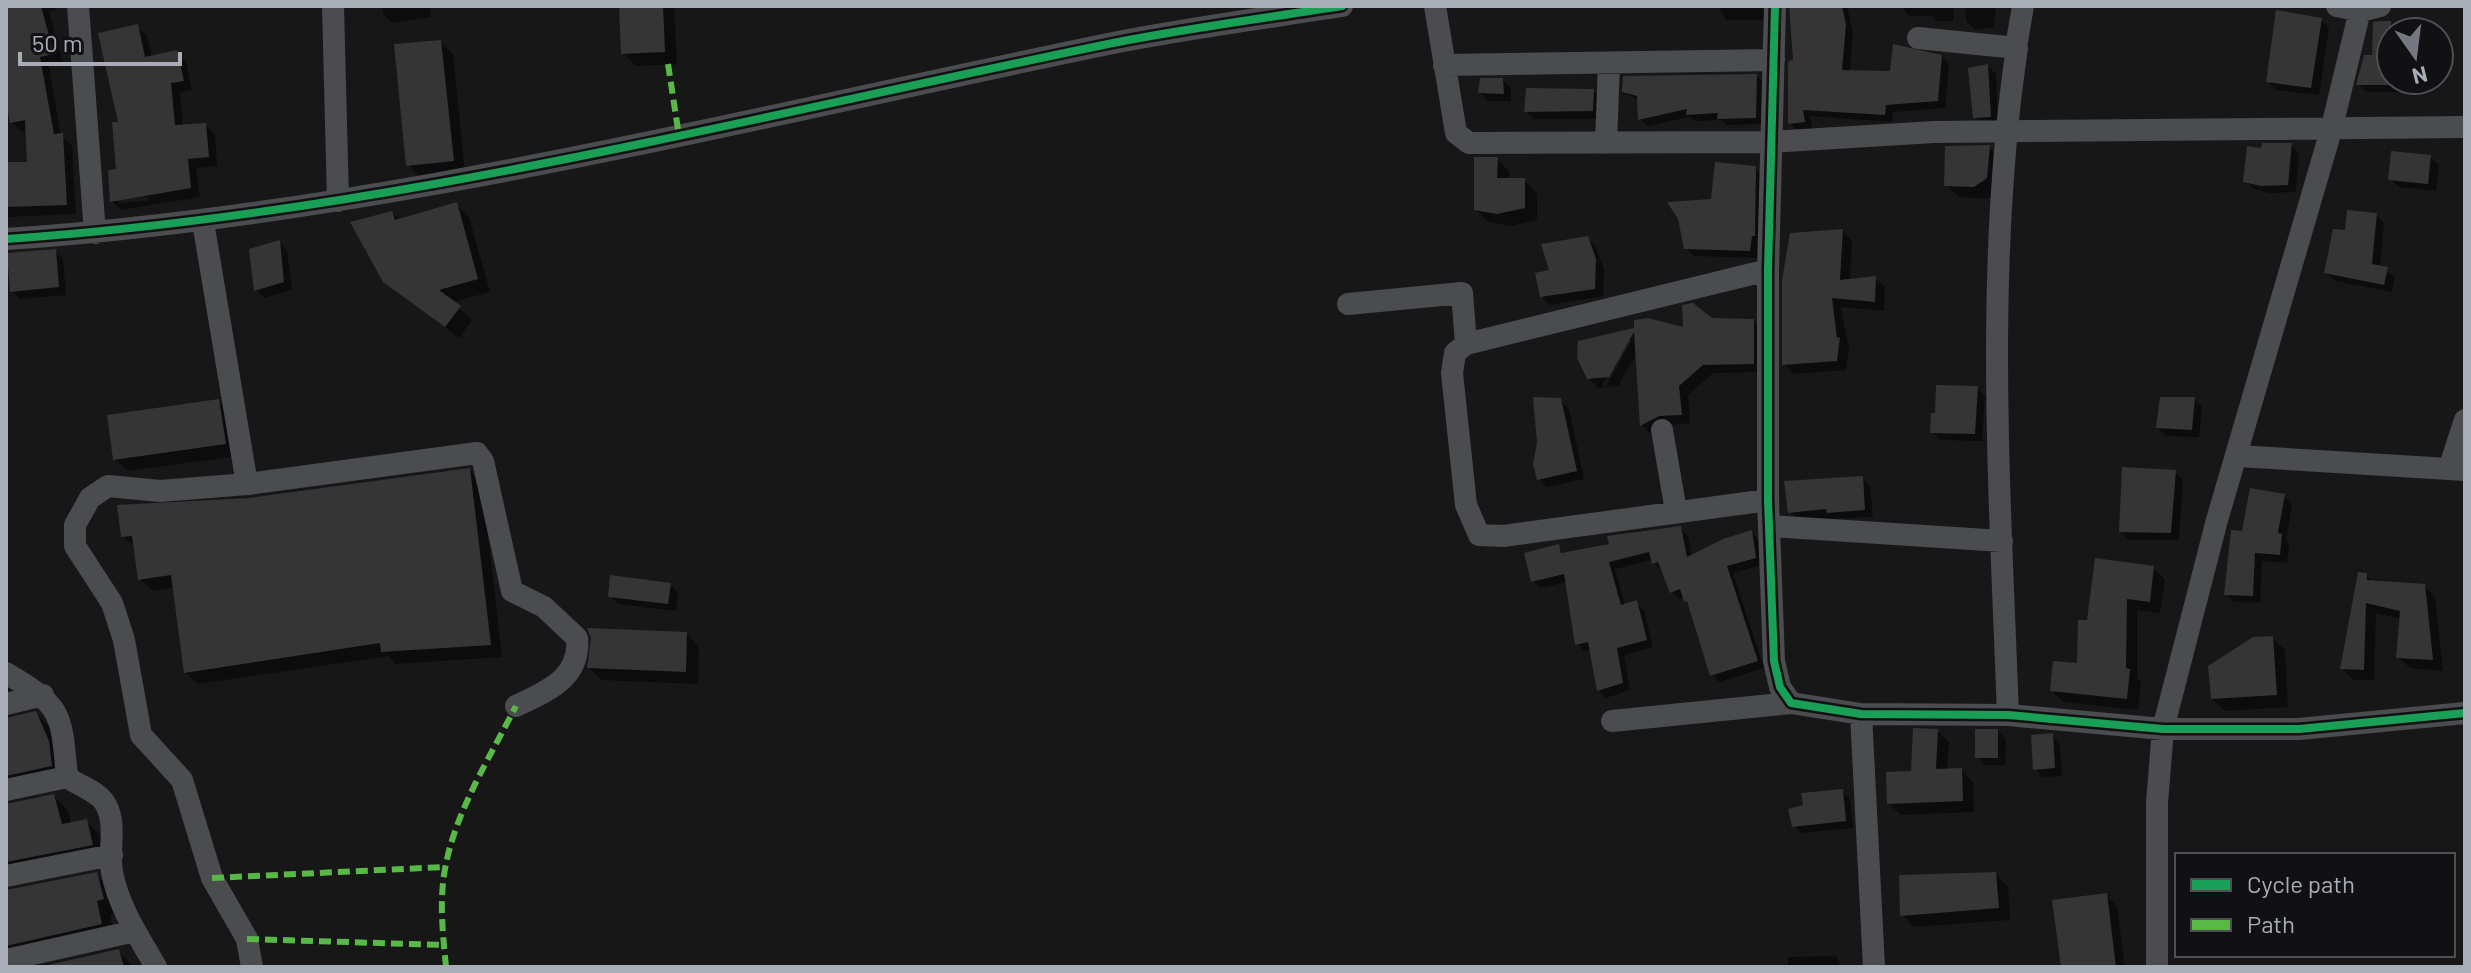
<svg xmlns="http://www.w3.org/2000/svg" width="2471" height="973" viewBox="0 0 2471 973" font-family="Barlow,sans-serif">
<rect width="100%" height="100%" fill="#171717"/>
<!-- shadow -->
<path fill="#0007" fill-rule="evenodd" d="M6,6H55L56,10L49,12L63,63L49,66L61,136L72,145L76,214L6,217V164H29L27,131L22,132L12,122L6,88Z
M382,6H429L431,17L392,23L384,15Z
M621,6H674L677,64L636,66L623,53Z
M1718,6H1771L1768,20H1726Z
M1790,6H1847L1853,34L1850,72L1892,73L1941,56L1949,64L1945,108L1893,112L1892,122L1810,116L1812,129L1797,131L1790,123L1795,61Z
M1901,6H1954L1953,21H1937L1932,16H1909Z
M1965,6H1996L1994,27L1975,30L1967,22Z
M2321,20L2329,28L2319,95L2276,90L2268,82Z
M2375,24L2411,25L2418,32H2391V80H2428L2427,92H2367L2359,85L2374,57Z
M137,27L147,36L152,58L176,52L186,62L192,90L180,93L183,127L205,125L215,134L217,166L196,168L200,197L121,210L112,201L118,171L120,123ZM148,197V201L118,203V199Z
M440,42L453,54L465,173L421,178L408,165Z
M1988,66L1996,74L1998,125H1983L1975,117Z
M1757,76L1764,83L1762,124L1726,125L1721,120L1695,121L1690,117L1647,126L1640,119L1639,101L1624,92Z
M1503,80L1511,88V101H1488L1480,93Z
M1593,91L1601,99V119H1534L1526,111Z
M2291,145L2299,153L2296,192L2270,193L2254,189L2245,181Z
M1989,147L2001,160L1999,191L1987,199L1959,197L1946,185Z
M2430,157L2439,165L2436,191L2399,187L2390,179Z
M1497,159L1509,171V180H1524L1537,193V220L1510,226L1488,222L1476,209Z
M1755,168L1763,176L1758,258L1694,256L1686,248L1713,201Z
M456,204L469,217L490,292L452,302L472,320L459,338L385,281L392,213L399,220Z
M2376,214L2384,223L2380,268L2395,277L2392,292L2335,281L2327,273L2347,232Z
M1843,231L1852,241L1850,281L1875,278L1885,287L1884,311L1841,307L1849,349L1846,370L1794,374L1784,364Z
M1587,238L1596,247L1604,269L1603,296L1550,305L1542,296L1551,272Z
M279,242L287,250L292,290L264,298L256,290Z
M55,251L63,259L66,295L20,299L12,291Z
M1711,320L1753,321L1762,331V372L1713,373L1688,395L1690,423L1669,425L1651,434L1642,425L1638,351L1618,386L1598,388L1589,378L1580,357L1636,330H1685ZM1627,340H1632L1606,387L1602,385Z
M1977,388L1985,397L1982,441L1940,440L1932,432Z
M2194,399L2202,407L2199,437L2166,436L2158,428Z
M1560,400L1569,409L1584,479L1547,487L1539,479Z
M218,401L230,414L238,456L128,471L115,459Z
M470,470L482,483L502,657L395,664L388,656L198,684L185,672L174,588L153,591L140,579L136,548L123,536L249,500Z
M2175,472L2183,480L2179,540H2129L2121,532Z
M1862,478L1870,486L1873,517L1798,520L1790,512Z
M2284,496L2292,504L2286,540L2289,544L2287,563L2262,561L2260,603L2234,602L2226,594L2243,533Z
M1680,528L1688,536L1692,557L1752,533L1759,540L1763,565L1733,573L1764,668L1719,682L1712,674L1691,605L1685,597L1679,599L1672,592L1661,570L1651,560L1615,569L1625,606L1636,603L1644,610L1653,647L1624,655L1630,690L1606,698L1599,690L1591,650L1584,651L1577,644L1567,582L1540,588L1533,581L1558,547L1566,554Z
M2153,568L2165,579L2160,613L2137,610V678L2141,682L2138,710L2063,702L2052,691L2079,665L2088,622Z
M2366,575L2373,582L2424,586L2435,597L2443,671L2410,668L2398,657L2401,619L2376,613L2374,680H2353L2342,668Z
M670,584L678,593L676,611L618,604L610,596Z
M687,634L699,647L698,684L601,680L589,667Z
M2272,638L2285,650L2288,707L2225,711L2212,699Z
M6,701V720L38,715L52,730L65,780L7,800L6,806L54,796L68,810L71,824L86,821L100,835L106,858L7,885L6,892L96,874L111,889L117,913L110,915L115,938L6,967Z
M1937,731L1949,742L1947,771L1961,770L1973,782L1974,812L1901,815L1889,804L1913,773Z
M1998,731L2006,739L2005,765H1985L1977,757Z
M2052,735L2060,744L2062,776L2043,777L2035,769Z
M1842,791L1850,799L1853,828L1802,833L1794,826L1805,807Z
M1995,874L2008,887L2010,920L1914,927L1902,915Z
M2106,895L2117,906L2125,967H2063Z
M118,951L133,967H48Z
M1836,956L1842,967H1788V957Z"/>
<!-- building -->
<path fill="#353536" d="M6,6H41L54,54L40,57L54,134L63,133L67,205L6,207V162H27L25,120L10,123L6,100Z
M619,6H663L665,52L621,54Z
M1789,6H1842L1846,25L1842,70L1890,71L1893,44L1942,55L1938,101L1886,105L1885,115L1803,110L1805,122L1788,124V62L1793,59Z
M2276,10L2322,18L2311,88L2266,82Z
M2380,21H2391V85H2356L2364,55H2372L2373,22Z
M138,24L145,57L177,50L184,81L171,83L175,125L206,123L209,157L188,159L191,188L110,202L108,170L116,169L112,122H118L98,33Z
M441,40L454,161L406,166L394,44Z
M1988,64L1991,117L1973,118L1968,68Z
M1757,74L1756,118L1717,119L1718,113L1686,115L1687,109L1638,120L1637,96L1622,92L1623,76Z
M1480,78H1503L1504,94L1478,93Z
M1526,88L1594,89L1593,111L1524,112Z
M2262,143H2292L2288,185L2261,186L2243,182L2247,146L2261,148Z
M1990,145L1987,178L1974,187L1944,186L1945,146Z
M2391,151L2431,155L2428,184L2388,180Z
M1474,157H1498L1497,178H1525V208L1497,214L1474,210Z
M1715,162L1756,166L1755,236H1752L1750,251L1684,249L1678,219L1667,202L1711,199Z
M457,202L478,279L439,290L461,306L445,327L383,282L350,222L392,211L395,220Z
M2347,210L2377,213L2372,264L2388,267L2384,285L2324,273L2333,229L2345,230Z
M1843,229L1840,280L1876,276L1875,302L1832,298L1837,338L1840,337L1837,361L1782,365V280L1790,233Z
M1588,236L1596,259L1595,289L1540,297L1535,273L1549,270L1541,244Z
M280,240L284,282L254,291L249,249Z
M56,249L59,287L10,292L7,253Z
M1693,303L1712,318L1754,319V364L1703,365L1679,386L1682,415L1659,416L1640,426L1634,332L1609,377L1587,379L1577,358L1578,341L1634,328V320L1648,318L1683,327L1682,305Z
M1936,385L1978,386L1975,434L1930,433L1931,413H1935Z
M1533,397L1561,398L1577,471L1537,480L1533,464L1537,443Z
M2160,397H2195L2192,430L2156,428Z
M219,399L226,444L113,460L107,415Z
M2122,467L2176,470L2171,533L2119,532Z
M470,468L491,645L381,652L380,643L184,673L171,575L138,580L132,536L121,537L117,505L249,498Z
M1863,476L1865,510L1827,513L1826,509L1788,513L1784,481Z
M2250,488L2285,494L2278,533L2282,534L2280,555L2255,553L2253,596L2224,595L2231,530L2242,531Z
M1681,526L1687,557L1723,539L1752,530L1756,558L1727,566L1758,661L1710,676L1687,601L1684,602L1680,589L1670,593L1658,562L1652,564L1649,552L1609,562L1621,605L1637,600L1647,640L1617,648L1623,683L1597,691L1588,642L1575,645L1564,574L1531,582L1524,553L1559,544L1561,553L1609,544L1607,536Z
M2095,558L2154,566L2150,602L2127,599L2126,668L2130,669L2127,699L2050,691L2053,661L2077,663L2078,620H2087Z
M2358,572L2367,573V580L2425,584L2433,660L2396,658L2400,611L2366,603L2364,670L2340,669Z
M610,575L671,583L668,604L608,597Z
M587,628L687,632L686,672L587,668L591,638Z
M2273,636L2277,695L2211,699L2208,666L2253,637Z
M36,711L49,741L52,766L6,776V718Z
M1913,728L1938,729L1936,769L1962,768L1963,801L1887,804L1886,772L1911,771Z
M1975,729H1998V758H1975Z
M2053,733L2055,768L2033,770L2031,735Z
M1843,789L1846,821L1792,827L1788,809L1803,805L1801,793Z
M54,794L62,824L87,819L93,845L6,862V804Z
M97,872L104,899L97,901L102,924L6,946V890Z
M1996,872L1999,908L1900,916L1899,875Z
M2107,893L2116,967H2061L2052,900Z
M119,949L124,967H39Z"/>
<g fill="none" stroke-linecap="round" stroke-linejoin="round">
<!-- minor -->
<path stroke="#4b4c50" stroke-width="22" d="M78,6L95,233
M333,6L338,201
M1435,6L1456,133L1469,143L1771,142L1934,132L2465,127
M1775,6L1768,270V500L1774,661L1780,687L1791,703L1861,714L2008,715L2163,729H2299L2465,713
M2337,6L2360,11L2380,6
M1918,38L2017,48C1984,268 2000,495 2008,715
M2016,47L2023,6
M1444,65L1774,60
M1606,143L1609,63
M203,222L247,484
M6,239C381,214 746,118 1113,43C1189,28 1266,18 1342,6
M1348,304L1462,293L1466,344
M1662,430L1676,511
M2238,456L2465,470
M2449,469L2465,420
M1768,500L1503,536L1479,535L1466,505L1452,373L1455,353L1466,344L1768,270
M1769,526L2002,541
M6,673C63,707 61,712 67,777C79,786 100,792 106,805C117,825 108,850 112,872C118,906 139,937 156,967
M6,704L43,695
M1861,714L1874,967
M1612,721L1791,703
M6,790L67,777
M6,876L112,855
M6,960L135,931
M252,967L247,939L212,878L182,780L141,735L124,640L112,603L75,546V525L90,498L108,486L160,491L247,484L477,453L483,461L512,591L544,607L577,638C581,678 547,691 516,706
M2157,967V803L2163,729L2217,520L2332,127L2361,6"/>
<!-- quiet -->
<path stroke="#58b947" stroke-width="6" stroke-dasharray="12 6" stroke-linecap="butt" d="M668,64L679,136
M212,878L445,867
M247,939L444,945
M446,967C443,935 439,901 445,869C455,812 490,757 516,706"/>
<!-- cycleway casing -->
<g stroke="#111113" stroke-width="13">
<path id="cycleway" d="M1775,6L1768,270V500L1774,661L1780,687L1791,703L1861,714L2008,715L2163,729H2299L2465,713
M6,239C381,214 746,118 1113,43C1189,28 1266,18 1342,6"/>
</g>
<!-- cycleway -->
<use href="#cycleway" stroke="#1a9f57" stroke-width="8"/>
</g>
<!-- border -->
<rect width="2471" height="973" fill="none" stroke="#a8adb8" stroke-width="16"/>
<!-- legend -->
<rect x="2175" y="853" width="280" height="104" fill="#111113" stroke="#4d4f55" stroke-width="2"/>
<rect x="2191" y="879" width="40" height="12" fill="#1a9f57" stroke="#4d4f55" stroke-width="2"/>
<text x="2247" y="893" font-size="24" fill="#a8adb8">Cycle path</text>
<rect x="2191" y="919" width="40" height="12" fill="#58b947" stroke="#4d4f55" stroke-width="2"/>
<text x="2247" y="933" font-size="24" fill="#a8adb8">Path</text>
<!-- north arrow -->
<g transform="translate(2415 56) rotate(166)"><circle r="38" fill="#111113" stroke="#4d4f55" stroke-width="2"/>
<path d="M0-6L14 30L0 20L-14 30Z" fill="#757880"/>
<text y="-12" font-size="22" font-weight="bold" text-anchor="middle" fill="#a8adb8">N</text>
</g>
<!-- scale -->
<path d="M20 52v12h160v-12" fill="none" stroke="#a8adb8" stroke-width="4"/>
<text x="32" y="52" font-size="24" fill="#a8adb8" stroke="#111113" stroke-width="6" paint-order="stroke">50 m</text>
</svg>
